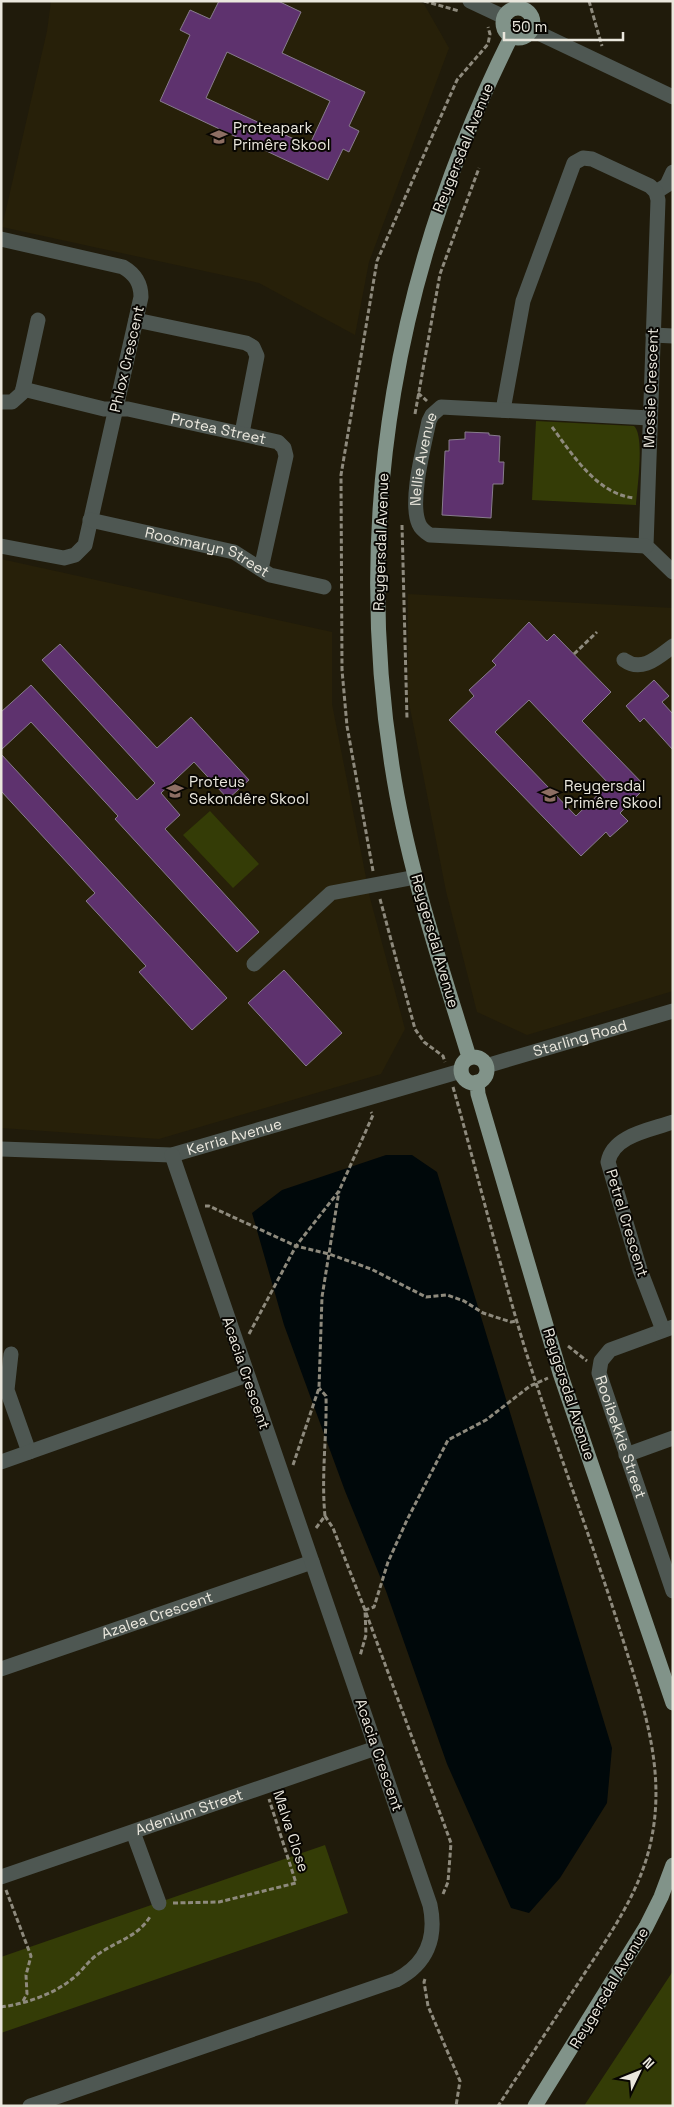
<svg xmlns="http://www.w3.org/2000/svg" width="674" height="2107" viewBox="0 0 674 2107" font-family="'Space Grotesk',sans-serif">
<rect width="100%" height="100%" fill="#201b0b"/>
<!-- built -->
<path fill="#272009" d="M51,1H418L424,4L449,48L369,262L355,335L259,283L2,227L47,31Z
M1,559L332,632V704L370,898L405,1029L381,1074L159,1139L1,1128Z
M408,594L673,608V991L527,1035L477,1012L446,891L408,698Z"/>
<!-- green -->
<path fill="#343c06" d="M536,421L634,426C645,436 637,489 636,505L532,500Z
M210,811L259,864L233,888L183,835Z
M325,1845L348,1913L1,2033V1957Z
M673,1971V2106H584Z"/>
<!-- water -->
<path fill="#00080a" d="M386,1155H412L437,1172L612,1748L607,1803L560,1878L529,1913L511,1908L447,1764L386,1591L345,1491L284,1325L252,1213L282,1190Z"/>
<!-- building -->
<path fill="#5e326e" stroke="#887c8d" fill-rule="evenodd" d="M219,1H278L301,12L282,53L365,92L349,126L359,131L349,152L343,149L328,180L160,101L190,35L180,30L190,10L210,19ZM227,52L330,101L309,146L206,98Z
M465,432L489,433V435L500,436L499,462H504L503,484H493L491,518L442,515L445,451H449V440L465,439Z
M529,622L547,641L554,634L611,692L582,721L646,787L620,813L628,821L610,837L606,832L581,856L449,720L474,696L469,690L496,665L492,661ZM529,700L609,784L576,816L495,732Z
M60,644L157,748L191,717L249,780L228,799L194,762L161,793L180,815L165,829L259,932L237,952L115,819L118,816L31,722L1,750V712L31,685L137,800L155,783L42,660Z
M654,680L669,696L662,702L673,714V750L644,718L640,722L626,706Z
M1,754L227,998L192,1030L139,972L146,966L86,901L95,893L1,791Z
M284,970L342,1033L306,1066L248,1003Z"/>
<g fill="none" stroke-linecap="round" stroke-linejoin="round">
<!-- path -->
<path stroke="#8e8a7d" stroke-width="3" stroke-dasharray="5 2.5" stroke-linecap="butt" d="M424,1L459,11
M589,1L602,46
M418,393L427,401
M415,414L440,274L479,168
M552,427C572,454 597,494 634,498
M402,525L407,719
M574,654L597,632
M373,871L347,726L342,670L341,475L377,261L457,80L488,44L490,34L488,27
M380,899L415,1029L424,1042L443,1056L445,1062
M453,1087C478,1175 499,1264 526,1352C555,1444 590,1535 619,1627C640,1696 666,1763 652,1836C642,1891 609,1935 579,1982C552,2023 525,2065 498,2106
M205,1206H209L296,1246L329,1254L371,1269L426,1297L447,1295L464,1301L483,1313L511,1322L517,1321
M249,1334L296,1246L339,1191L373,1115L371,1112
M568,1346L587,1361
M293,1465L319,1388L322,1297L339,1191
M325,1516L333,1528L365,1610L366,1635L360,1656
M316,1528L325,1516C321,1476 327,1436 326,1396L319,1388
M6,1890L31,1956L26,1975L27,1994L23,2001
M443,1894L448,1882L451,1843L365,1610L374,1607L388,1562L407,1520L448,1440L486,1420L530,1386L548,1378
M173,1903L219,1902L296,1883L269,1799
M425,1979L424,1982L428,2006L460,2081L456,2106
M1,2007C25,2004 54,1994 72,1979C82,1972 89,1959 100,1953C119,1940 139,1936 151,1915"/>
<!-- minor -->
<g stroke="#4e5752" stroke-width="15">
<path d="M470,1L504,17"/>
<path d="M532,30L673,97"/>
<path d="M656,192L667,185L673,172"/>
<path d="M1,239L123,267C135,274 141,283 141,297L85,545L75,555L64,558L1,546"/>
<path d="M136,320L246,343L253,347L257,356L242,433"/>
<path d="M653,335L673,336"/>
<path id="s1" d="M23,389L104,409H128L278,442L284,448L286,456L261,569"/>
<path d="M1,402H12L22,393L38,320"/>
<path d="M503,410L523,301L574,163L583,158L592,159L650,186L656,192L658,200L646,546L673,572"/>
<path id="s2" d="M90,520L234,552L270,575L324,587"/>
<path id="s3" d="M646,546L430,535C425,532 421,529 419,524C409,502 424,446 429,421L432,415L441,407L650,418"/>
<path d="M624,660C642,673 658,657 673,646"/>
<path d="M254,964L331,893L416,877"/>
<path id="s4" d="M486,1066L673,1011"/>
<path id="s5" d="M1,1149L172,1155L461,1071"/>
<path id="s6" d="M673,1327L610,1350L601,1361L599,1373L673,1591"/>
<path d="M663,1330L640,1270L608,1162C613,1135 651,1130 673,1122"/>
<path d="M11,1354L7,1390L29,1452"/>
<path d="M626,1455L673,1438"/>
<path d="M1,1462L247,1375"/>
<path id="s7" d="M1,1669L312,1562"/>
<path d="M133,1832L159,1903"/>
<path id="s8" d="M1,1877L376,1748"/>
<path d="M30,2106L396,1980C427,1964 437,1938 430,1905L172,1155"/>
</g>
<!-- major -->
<path stroke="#819389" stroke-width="15" d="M503 23a15 15 0 1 1 30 0a15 15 0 1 1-30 0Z
M469,1057C440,962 407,865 392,766C352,513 397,265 511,37
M461 1070a13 13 0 1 1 26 0a13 13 0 1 1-26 0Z
M477,1082L478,1094L560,1373L673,1703
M535,2106L646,1927L661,1897L673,1865"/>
</g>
<!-- icons -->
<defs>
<g id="school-bare" transform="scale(1.35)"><path d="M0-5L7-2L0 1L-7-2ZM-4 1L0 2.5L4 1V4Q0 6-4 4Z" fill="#8d6e63" stroke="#080602" stroke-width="2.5" paint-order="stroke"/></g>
</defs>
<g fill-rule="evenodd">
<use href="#school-bare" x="219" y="137"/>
<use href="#school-bare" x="175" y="791"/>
<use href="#school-bare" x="550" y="795"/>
</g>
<g text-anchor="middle" stroke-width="4" stroke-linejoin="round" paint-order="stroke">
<!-- poi labels -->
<g font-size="15" fill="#eae7dd" stroke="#080602" text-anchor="start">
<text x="233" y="133">Proteapark<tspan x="233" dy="17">Primêre Skool</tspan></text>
<text x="189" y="787">Proteus<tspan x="189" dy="17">Sekondêre Skool</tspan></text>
<text x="564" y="791">Reygersdal<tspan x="564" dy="17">Primêre Skool</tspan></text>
</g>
<!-- street labels -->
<g font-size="15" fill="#eae7dd" stroke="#080602">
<text transform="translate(463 148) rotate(-68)" y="5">Reygersdal Avenue</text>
<text transform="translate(127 359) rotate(-77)" y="5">Phlox Crescent</text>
<text transform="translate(651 388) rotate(-88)" y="5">Mossie Crescent</text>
<text dy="5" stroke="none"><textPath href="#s1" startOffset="200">Protea Street</textPath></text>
<text dy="5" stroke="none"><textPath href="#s3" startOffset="298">Nellie Avenue</textPath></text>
<text transform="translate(381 542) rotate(-88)" y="5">Reygersdal Avenue</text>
<text dy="5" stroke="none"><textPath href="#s2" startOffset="122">Roosmaryn Street</textPath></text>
<text transform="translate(435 941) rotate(74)" y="5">Reygersdal Avenue</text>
<text dy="5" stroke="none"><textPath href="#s4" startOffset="98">Starling Road</textPath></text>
<text dy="5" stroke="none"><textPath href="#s5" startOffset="236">Kerria Avenue</textPath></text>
<text transform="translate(627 1223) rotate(73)" y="5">Petrel Crescent</text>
<text transform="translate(246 1373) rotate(71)" y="5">Acacia Crescent</text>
<text transform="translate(569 1394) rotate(72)" y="5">Reygersdal Avenue</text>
<text dy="5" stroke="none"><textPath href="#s6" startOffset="161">Rooibekkie Street</textPath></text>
<text dy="5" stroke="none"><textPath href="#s7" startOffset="165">Azalea Crescent</textPath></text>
<text transform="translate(379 1755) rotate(71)" y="5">Acacia Crescent</text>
<text dy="5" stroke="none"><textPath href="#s8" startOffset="199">Adenium Street</textPath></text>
<text transform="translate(291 1831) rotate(72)" y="5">Malva Close</text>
<text transform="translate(609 1988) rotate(-59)" y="5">Reygersdal Avenue</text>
</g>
</g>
<!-- border -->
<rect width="674" height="2107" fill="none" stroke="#eae7dd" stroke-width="5"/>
<!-- north arrow -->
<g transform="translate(639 2072) rotate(47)" stroke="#080602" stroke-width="4" paint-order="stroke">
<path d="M0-4L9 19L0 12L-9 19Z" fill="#eae7dd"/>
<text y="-8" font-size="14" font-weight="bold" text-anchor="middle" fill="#eae7dd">N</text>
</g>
<!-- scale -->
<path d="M504 32v8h119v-8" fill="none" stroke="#eae7dd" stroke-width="2.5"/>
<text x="512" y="32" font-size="15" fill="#eae7dd" stroke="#080602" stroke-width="4" paint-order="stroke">50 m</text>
</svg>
